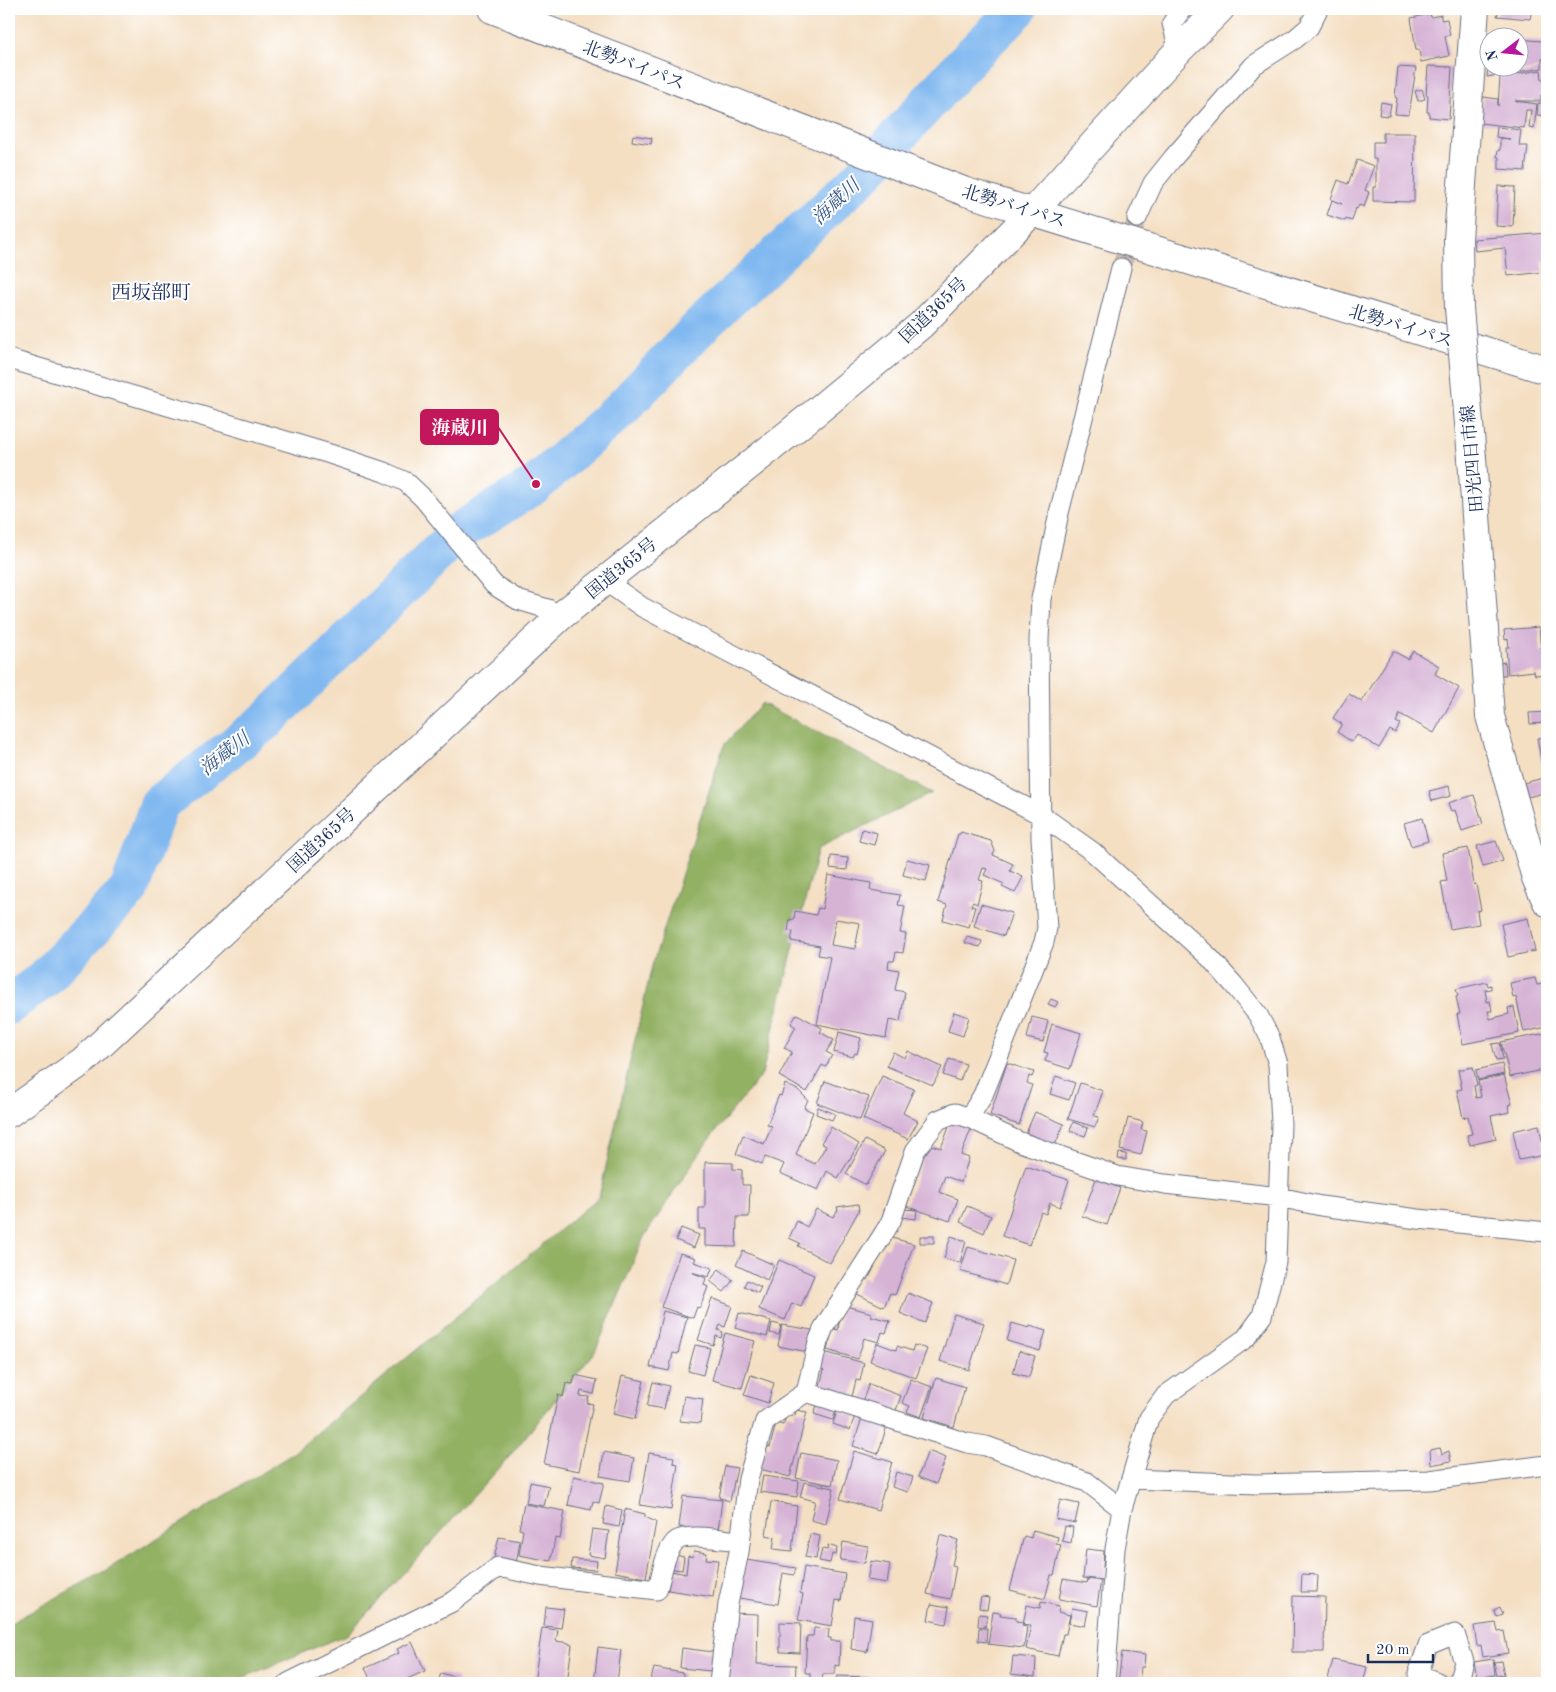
<svg xmlns="http://www.w3.org/2000/svg" width="1556" height="1692" viewBox="0 0 1556 1692" font-family="'Old Standard TT','Noto Serif JP',serif">
<rect width="100%" height="100%" fill="#fff"/>
<filter id="ink" filterUnits="userSpaceOnUse"><feTurbulence type="fractalNoise" baseFrequency=".02" numOctaves="2"/><feDisplacementMap in="SourceGraphic" scale="10" xChannelSelector="R" yChannelSelector="G"/><feConvolveMatrix kernelMatrix="1 2 1 2 8 2 1 2 1" color-interpolation-filters="sRGB"/></filter>
<filter id="wash" filterUnits="userSpaceOnUse"><feTurbulence type="fractalNoise" baseFrequency=".0096" numOctaves="4" result="noise"/><feDisplacementMap in="SourceGraphic" scale="20" xChannelSelector="R" yChannelSelector="G"/><feGaussianBlur stdDeviation="1.12" result="paint"/><feColorMatrix in="noise" values="0 0 0 0 0 0 0 0 0 0 0 0 0 0 0 0 0 1.4 0 .05"/><feComposite in="paint" operator="in"/></filter>
<g filter="url(#wash)">
<rect width="100%" height="100%" fill="#f4dfc3"/>
<!-- forest -->
<path fill="#93b163" stroke="#577060" d="M762,703L932,793L818,849L762,1074L707,1142L644,1237L595,1352L504,1463L348,1634L230,1683H9V1624L108,1569L292,1454L599,1197L652,966L724,745Z"/>
<g fill="none" stroke-linecap="round" stroke-linejoin="round">
<!-- river -->
<path stroke="#80b8f0" stroke-width="39" d="M9,1005L44,979L129,890L159,804L267,720L460,531L536,484L621,409L703,324L866,172L962,65L1018,9"/>
</g>
<g id="blocks">
<!-- building -->
<path fill="#d6b3d5" fill-rule="evenodd" d="M1499,9H1532L1530,19L1497,16Z
M1430,14L1431,17L1441,15V20L1447,19L1450,35L1445,36L1449,56L1421,62L1419,50H1416L1411,18Z
M1518,39L1541,41L1547,40V57L1542,59V68L1487,77L1488,68H1518Z
M1428,66L1452,67L1449,119L1429,117V112H1427L1428,95H1426Z
M1398,67L1416,68L1409,115L1395,114L1397,98L1395,97Z
M1541,70L1542,79H1546V96L1541,95V101H1515L1537,104L1534,129L1529,128L1531,110H1526L1524,128L1480,123L1483,97L1498,99V106L1500,77Z
M1422,89L1425,99L1418,101L1415,91Z
M1381,102L1391,104L1389,116L1379,115Z
M1538,103L1547,104V116L1537,115Z
M1497,127L1521,130L1519,146H1528L1525,171L1499,169V157H1497L1498,150H1500V138L1510,139L1496,137Z
M1383,133H1415L1414,202L1373,201V187H1376V159H1373V142H1383Z
M633,135L652,138L651,144L632,141Z
M1357,160L1374,166L1365,190L1369,192L1364,207L1359,205L1357,209L1356,208L1352,221L1346,219L1345,221L1327,215L1332,200L1342,204L1331,199L1338,180L1348,184Z
M1498,186L1515,187L1513,227L1496,226Z
M1547,233V261H1542L1544,272L1508,276L1505,248L1475,251L1474,239Z
M1539,627L1541,653L1547,652V674L1535,675L1534,671L1508,674L1506,647H1509L1508,639L1505,640L1504,630Z
M1393,651L1408,659L1413,651L1439,666L1435,674L1459,688L1434,733L1400,714L1396,722L1400,724L1395,733L1390,730L1379,748L1357,735L1352,742L1337,732L1342,724L1333,718L1349,694L1362,702Z
M1505,662L1506,675H1501L1500,663Z
M1547,712V723L1530,724L1529,713Z
M1547,737V770L1543,771L1537,738Z
M1547,777V792L1528,797L1524,783Z
M1449,786L1451,796L1432,801L1429,791Z
M1474,795L1483,824L1462,831L1455,810L1451,811L1448,803Z
M1422,818L1428,841L1411,846L1404,823Z
M862,829L877,833L874,845L859,841Z
M961,832L991,841L995,851L993,855L1013,864L1010,871L1023,877L1015,893L1002,887L1004,884L984,875L987,869L983,868L979,880L983,881L977,904L973,902L971,906L975,907L969,927L943,920L947,905L938,902L958,834H960Z
M1496,841L1503,861L1483,867L1477,846Z
M1468,848L1474,885L1476,884L1481,910L1477,911L1479,924L1450,929L1441,882L1447,881L1442,853Z
M831,856L848,858L847,870L830,868Z
M907,859L930,865L926,881L903,875Z
M828,875L871,883L870,890L900,895L898,905L905,906L900,933L906,934L903,953L896,952L894,961H889L888,968L899,970L895,990L905,992L900,1022L889,1020L886,1038L817,1024L830,957L818,955L820,946L791,941L793,932L788,931L790,919L794,920L795,911L816,915L818,908L822,909ZM836,919L860,923L855,949L831,945Z
M981,904L1012,913L1004,936L974,926Z
M1528,918L1535,951L1508,957L1501,924Z
M967,937L982,941L980,947L965,943Z
M1535,978L1537,985L1543,984L1547,1002V1027L1524,1032L1516,997L1513,998L1510,983Z
M1487,982L1488,986L1491,985V989L1485,990L1487,1002L1490,1001L1492,1011H1488L1490,1019L1509,1014L1508,1008L1514,1007L1519,1033L1463,1044L1457,1014H1460L1456,997L1458,996L1456,989Z
M1051,999L1058,1002L1055,1007L1048,1004Z
M954,1012L969,1017L963,1036L948,1031Z
M797,1014L822,1028L820,1032L834,1040L826,1052L832,1055L826,1067L822,1065L807,1092L779,1076L792,1052L784,1048L796,1027L791,1024Z
M1032,1017L1048,1021L1043,1042L1027,1038Z
M1052,1024L1081,1033L1070,1069L1045,1061L1048,1053L1044,1052Z
M839,1032L861,1038L857,1054L855,1053L853,1057L834,1052Z
M1546,1033L1547,1069L1510,1077L1501,1042Z
M1500,1043L1503,1059L1496,1060L1492,1044Z
M908,1051L942,1067L933,1085L886,1066L893,1052L905,1058Z
M949,1059L966,1064L960,1081L943,1075Z
M1007,1063L1034,1072L1032,1077L1029,1076L1027,1083L1032,1085L1019,1125L990,1115Z
M1502,1064L1504,1074L1478,1080L1476,1070Z
M1473,1067L1477,1085L1474,1086L1476,1098L1481,1097L1478,1081L1504,1075L1512,1104L1509,1105L1510,1112L1491,1116L1496,1139L1470,1145L1467,1135L1472,1134L1468,1116L1463,1118L1457,1090L1462,1089L1458,1070Z
M882,1076L914,1089L903,1113L918,1121L908,1139L863,1119Z
M1056,1076L1075,1083L1069,1100L1050,1094Z
M825,1081L869,1097L860,1120L817,1103Z
M1080,1083L1103,1091L1094,1116L1099,1117L1095,1127L1068,1119Z
M785,1084L798,1090L808,1100L804,1108L813,1112L796,1155L815,1164L826,1146L821,1143L831,1127L859,1144L838,1178L827,1171L818,1190L780,1173L784,1164L765,1157L762,1164L736,1154L743,1135L764,1144L772,1126L767,1125L779,1095L781,1096Z
M818,1107L835,1114L832,1120L816,1114Z
M1035,1112L1064,1124L1055,1145L1026,1133Z
M1128,1118L1143,1122L1141,1130L1147,1131L1141,1155L1120,1150Z
M951,1122L971,1129L961,1155L969,1158L961,1182L945,1176L939,1192L958,1199L950,1221L906,1206L928,1144L941,1148Z
M1073,1122L1088,1128L1085,1136L1070,1131Z
M1539,1125L1545,1155L1519,1160L1513,1131Z
M865,1140L885,1151L866,1185L846,1174Z
M1119,1153L1126,1154V1160L1118,1159Z
M705,1162L733,1163V1169L742,1170V1185H750L749,1217H737L736,1247L705,1246V1229H699V1208H705Z
M1026,1166L1069,1180L1060,1207L1050,1203L1046,1214L1041,1212L1029,1245L1002,1236Z
M1096,1179L1120,1188L1107,1225L1082,1216Z
M858,1204L859,1210L830,1263L798,1246L800,1243L789,1238L797,1221L807,1227L816,1209L833,1217L838,1210L837,1207Z
M967,1206L991,1216L984,1233L960,1222Z
M902,1209L917,1210L916,1219L901,1217Z
M681,1228L699,1235L694,1248L676,1240Z
M920,1236H934V1243H920Z
M951,1236L966,1241L960,1263L944,1258Z
M892,1238L914,1244L895,1295L890,1293L884,1307L855,1293L863,1277L868,1280L884,1247L887,1248Z
M968,1247L1013,1260L1006,1285L960,1271Z
M743,1251L774,1265L767,1280L736,1265Z
M680,1253L696,1258L694,1262L712,1268L709,1277L691,1272L706,1278L704,1285L708,1287L700,1308L697,1307L693,1318L661,1307Z
M779,1260L814,1275L801,1307L792,1303L785,1320L759,1309Z
M719,1269L733,1280L724,1292L710,1281Z
M747,1280L761,1287L758,1293L744,1286Z
M908,1293L933,1303L925,1323L900,1313Z
M712,1298L732,1306L725,1327L720,1325L718,1330L723,1332L721,1338L716,1336L713,1345L698,1340Z
M846,1306L872,1313L871,1316L890,1321L886,1333L882,1332L879,1342L864,1338L858,1359L827,1350L833,1329L838,1330L841,1311Z
M663,1311L687,1317L678,1354L673,1353L669,1371L650,1367Z
M739,1313L771,1321L767,1337L735,1328Z
M954,1314L984,1323L969,1370L940,1361Z
M772,1323L781,1325L779,1335L770,1333Z
M1012,1323L1029,1328L1030,1326L1046,1331L1040,1351L1007,1341Z
M782,1325L812,1330L808,1352L778,1346Z
M725,1333L755,1341L742,1388L712,1380Z
M877,1343L896,1350L897,1346L912,1351L914,1345L927,1349L916,1378L870,1361Z
M695,1345L710,1348L703,1375L688,1371Z
M1019,1351L1035,1356L1029,1377L1013,1373Z
M824,1352L864,1363L860,1381L856,1380L852,1397L819,1389L824,1370L819,1368Z
M575,1375L597,1380L594,1394L581,1391L580,1396L589,1397L587,1403L593,1404L579,1471L544,1464L558,1395L563,1397L566,1383L573,1384Z
M751,1375L774,1383L768,1403L744,1395Z
M622,1376L644,1381L635,1419L613,1414Z
M936,1378L965,1387L954,1427L924,1418Z
M911,1379L932,1387L921,1417L907,1412L910,1406L902,1403Z
M653,1382L669,1386L664,1409L647,1406Z
M869,1384L901,1396L894,1416L861,1404Z
M684,1396L703,1399L700,1423L680,1421Z
M819,1400L837,1406L833,1420L814,1414Z
M796,1410L807,1412L790,1477L760,1469L766,1446L770,1447L776,1423L783,1425L787,1414L795,1416Z
M837,1411L855,1416L850,1430L833,1424Z
M862,1418L887,1426L878,1454L853,1446Z
M1440,1448L1442,1454L1449,1451L1451,1461L1431,1465L1430,1450Z
M854,1451L892,1462L878,1510L840,1499Z
M928,1451L946,1458L936,1484L918,1477Z
M604,1452L634,1458L630,1481L600,1476Z
M649,1453L674,1457L673,1463L678,1464L671,1510L640,1505Z
M801,1453L837,1460L832,1485L796,1478Z
M725,1466L737,1468L730,1501L719,1498Z
M896,1472L913,1477L908,1492L892,1487Z
M574,1476L604,1483L599,1503L593,1501L591,1510L568,1505Z
M763,1476L799,1481L797,1497L760,1492Z
M530,1482L549,1486L544,1506L526,1503Z
M804,1482L834,1488L826,1524L811,1520L815,1501L800,1497Z
M683,1496L722,1500L718,1531L679,1527Z
M1060,1500L1079,1504L1075,1523L1056,1519Z
M771,1502L784,1503V1504L797,1506L792,1551L773,1549L775,1537L766,1535Z
M524,1504L565,1511L560,1539L555,1538L551,1561L519,1555L523,1530L519,1529Z
M606,1506L622,1510L619,1527L603,1524Z
M625,1509L645,1514V1517L656,1522L646,1578L615,1572Z
M1065,1526L1073,1527L1071,1543L1062,1541Z
M592,1529L609,1531L605,1558L588,1555Z
M1033,1530L1058,1537L1056,1544L1061,1545L1054,1575H1051L1045,1599L1010,1590L1024,1536L1031,1538Z
M810,1534L820,1536L816,1559L805,1557Z
M940,1535L958,1540L952,1565L956,1566L950,1599L927,1594Z
M499,1537L520,1541L516,1563L494,1558Z
M843,1542L868,1546L865,1563L840,1560Z
M828,1545L837,1548L836,1555L832,1554L830,1563L819,1561L822,1549L827,1550Z
M1086,1549L1104,1551L1103,1568L1105,1569L1104,1580L1083,1578Z
M694,1551L707,1553L706,1559L718,1560L713,1597L668,1590L671,1571L686,1574L688,1556L693,1557Z
M675,1555L684,1557L682,1570L673,1569Z
M572,1559L597,1561L596,1570L571,1568Z
M746,1560L796,1568L794,1575L783,1573L778,1604L739,1598Z
M871,1561L890,1564L887,1583L867,1580Z
M804,1567L845,1574L841,1601L836,1600L832,1626L798,1620L803,1594L800,1593Z
M1302,1574L1318,1575L1317,1592H1301Z
M1063,1579L1087,1583L1088,1579L1101,1581L1097,1606L1059,1599Z
M1293,1596L1325,1597L1324,1652H1292Z
M981,1597L989,1598L987,1610L979,1608Z
M1041,1602L1059,1606L1058,1612L1070,1615L1066,1634H1063L1058,1656L1026,1649L1031,1625L1023,1624L1027,1605L1040,1608Z
M931,1604L949,1607L946,1624L928,1620Z
M546,1607L564,1609L561,1628L544,1626Z
M1500,1607L1503,1615L1497,1617L1494,1610Z
M1072,1608L1088,1611L1085,1626L1069,1623Z
M993,1612L1001,1613L1000,1615L1016,1617V1621L1023,1622L1022,1625L1027,1626L1024,1648L988,1644Z
M731,1613L758,1614L757,1664L796,1665L795,1683H729Z
M979,1614L987,1615L985,1627L978,1626Z
M854,1616L872,1619L867,1652L851,1649Z
M780,1622L801,1623L800,1653L780,1652Z
M1496,1623L1498,1632L1504,1631L1508,1653L1483,1657L1481,1645L1477,1646L1474,1626Z
M542,1628L558,1630L556,1641L569,1643V1644L572,1645L567,1683H534Z
M814,1628L829,1629L828,1638H831V1641H840L839,1666L835,1665V1674H823L822,1681H810V1673H805L807,1636H813Z
M979,1628H987L986,1642L978,1641Z
M412,1642L425,1671L398,1683H372L365,1668L399,1653L397,1649Z
M598,1647L621,1650L617,1683H594Z
M682,1648L713,1652L711,1671L680,1668Z
M1122,1652L1145,1655L1144,1667H1141L1139,1683H1118Z
M1013,1656L1036,1658L1035,1677L1011,1674Z
M1493,1659L1495,1675L1477,1678L1474,1662Z
M1333,1660L1367,1667L1363,1683H1345L1328,1679Z
M1501,1661L1504,1675L1497,1676L1494,1662Z
M654,1668L683,1673V1680L675,1679V1683H650Z
M441,1673L458,1678L456,1683H438Z
M837,1676L869,1677V1683H836Z
M1014,1678L1037,1680V1683H1013Z"/>
</g>
</g>
<g filter="url(#ink)">
<use href="#blocks" fill-opacity="0" stroke="#676d81" stroke-width="1"/>
<g fill="none" stroke-linecap="round" stroke-linejoin="round">
<!-- minor-tunnel -->
<path stroke="#c9bcaf" stroke-width="19" stroke-dasharray="19 9" stroke-linecap="butt" d="M1121,268L1137,218"/>
<!-- minor casing -->
<g stroke="#676d81" stroke-width="21">
<path id="minor" d="M1179,50L1172,23L1182,9
M1137,218L1153,183L1173,158L1254,65L1295,39L1309,27L1318,9
M9,359L330,454L384,472L406,482L423,498L494,585L518,600L548,609L561,616
M605,581L642,607L1041,815L1093,852L1209,957L1234,985L1258,1015L1270,1038L1278,1064L1281,1124L1276,1262L1262,1316L1246,1338L1166,1395L1149,1418L1122,1509L1115,1549L1105,1683
M969,1118L983,1095L1033,970L1044,942L1047,928L1041,838L1039,640L1041,599L1059,513L1121,268
M806,1392L967,1443L986,1446L1087,1482L1122,1509
M1131,1479L1256,1484L1429,1480L1547,1465
M288,1683L454,1601L498,1567L540,1576L657,1590C662,1575 664,1554 675,1542C685,1532 725,1540 739,1541
M719,1683L728,1604L739,1552L748,1479L758,1444L765,1421L806,1392L818,1342L824,1327L884,1233L891,1221L915,1151L938,1120L955,1113L969,1118L1020,1142L1117,1176L1165,1184L1279,1197L1321,1206L1418,1219L1547,1232
M1439,1683L1418,1674L1428,1645L1455,1634L1464,1662L1458,1683"/>
</g>
<!-- secondary casing -->
<g stroke="#676d81" stroke-width="30">
<path id="secondary" d="M1459,308L1458,239L1475,9
M1472,458L1490,716L1536,878L1547,902"/>
</g>
<!-- trunk casing -->
<g stroke="#676d81" stroke-width="30">
<path id="trunk" d="M492,9L966,192L1547,370
M9,1113L83,1061L561,616L817,411L921,325L1032,212L1179,50L1220,9"/>
</g>
<!-- minor -->
<use href="#minor" stroke="#fff" stroke-width="19"/>
<!-- secondary -->
<use href="#secondary" stroke="#fff" stroke-width="28"/>
<!-- trunk -->
<use href="#trunk" stroke="#fff" stroke-width="28"/>
<!-- secondary-bridge casing -->
<g stroke="#676d81" stroke-width="30" stroke-linecap="butt">
<path id="secondary-bridge" d="M1459,308L1472,458"/>
</g>
<!-- secondary-bridge -->
<use href="#secondary-bridge" stroke="#fff" stroke-width="28"/>
</g>
</g>
<g text-anchor="middle" stroke-width="4" stroke-linejoin="round" paint-order="stroke">
<!-- street labels -->
<g font-size="18" fill="#1b2f5e" stroke="#fff">
<text transform="translate(634 65) rotate(21)" y="6">北勢バイパス</text>
<text transform="translate(1014 206) rotate(17)" y="6">北勢バイパス</text>
<text transform="translate(933 310) rotate(-44)" y="6">国道365号</text>
<text transform="translate(1401 326) rotate(17)" y="6">北勢バイパス</text>
<text transform="translate(1472 459) rotate(-95)" y="6">田光四日市線</text>
<text transform="translate(621 568) rotate(-39)" y="6">国道365号</text>
<text transform="translate(321 840) rotate(-43)" y="6">国道365号</text>
</g>
<!-- water labels -->
<g font-size="19" font-style="italic" fill="#39588a" stroke="#fff">
<text transform="translate(835 201) rotate(-43)" y="7">海蔵川</text>
<text transform="translate(224 753) rotate(-38)" y="7">海蔵川</text>
</g>
<!-- quarter labels -->
<g font-size="20" fill="#1b2f5e" stroke="#fff">
<text x="151" y="299">西坂部町</text>
</g>
</g>
<!-- callouts -->
<path fill="none" stroke="#c2185b" stroke-width="2" d="M536 484L498 427"/>
<circle fill="#c2185b" stroke="#fff" stroke-width="2" cx="536" cy="484" r="5"/>
<rect fill="#c2185b" stroke="#c2185b" stroke-width="2" x="421" y="410" width="77" height="34" rx="5"/>
<g font-size="19" text-anchor="middle" font-weight="bold" fill="#fff">
<text x="460" y="434">海蔵川</text>
</g>
<!-- margin -->
<rect width="1556" height="1692" fill="none" stroke="#fff" stroke-width="30"/>
<!-- north arrow -->
<g transform="translate(1504 52) rotate(254)"><circle r="24" fill="#ffffff" stroke="#a4acbf"/>
<path d="M0-4L9 19L0 12L-9 19Z" fill="#b5179e"/>
<text y="-8" font-size="14" font-weight="bold" text-anchor="middle" fill="#1b2f5e">N</text>
</g>
<!-- scale -->
<path d="M1368 1654v8h65v-8" fill="none" stroke="#1b2f5e" stroke-width="2.5"/>
<text x="1376" y="1654" font-size="15" fill="#1b2f5e" stroke="#ffffff" stroke-width="4" paint-order="stroke">20 m</text>
</svg>
